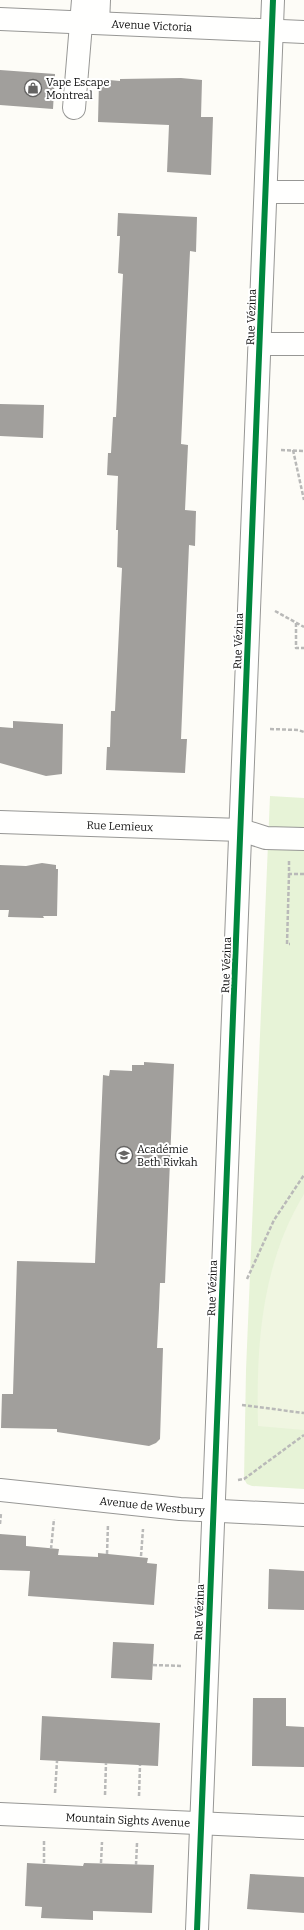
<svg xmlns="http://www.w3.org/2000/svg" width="304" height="1930" viewBox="0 0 304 1930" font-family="Bitter,serif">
<rect width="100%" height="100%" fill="#fdfcf7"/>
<!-- green -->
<path fill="#e7f3d7" d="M270,796L304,798V1489L252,1486L247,1484L244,1479L246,1370Z"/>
<!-- pitch -->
<path fill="#f0f6e1" d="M304,1194V1430L258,1426C256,1346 261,1265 304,1194Z"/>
<!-- building -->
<path fill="#a19f9c" d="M0,70L55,74L53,109L0,105Z
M181,78L202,80L201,117H213L211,175L167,172L169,125L98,122L99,82L109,83V80L120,81V79Z
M118,213L197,217L196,252L190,251L181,444L188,445L185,510L196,511L195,546L189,545L181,739H187L185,773L106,770L107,747H110L111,711H115L122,568L117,567L118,530H116L118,476L107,475L108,453H111L113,417H116L123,274L118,273L120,236H117Z
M0,404L44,405L43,438L0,436Z
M13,721L63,724L62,774L46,776L0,763V727L13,728Z
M42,863L56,865V869H58L57,916H43L44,918L8,917L9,910H0V865L26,866Z
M144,1062L174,1064L165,1283H160L159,1308L157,1348H163L160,1439L156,1443L149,1446L57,1432V1429L1,1428L2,1394H13L17,1261L95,1263L103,1075L109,1076L110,1070L132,1071V1065H144Z
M0,1534L26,1536V1546L59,1549L58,1555L98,1557V1553L148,1558L147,1563L157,1564L154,1605L28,1596L30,1571L0,1570Z
M269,1569L304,1571V1610L268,1609Z
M113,1642L154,1644L152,1680L111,1678Z
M253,1698H286V1726L304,1727V1767L252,1766Z
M42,1716L160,1723L158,1766L40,1760Z
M27,1863L83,1866L84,1863L154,1865L152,1913L93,1911V1920L41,1918L42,1907L25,1906Z
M250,1874L304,1877V1913L247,1909Z"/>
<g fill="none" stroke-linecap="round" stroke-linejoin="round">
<!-- minor casing -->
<g stroke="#979795" stroke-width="24">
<g id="minor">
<path id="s1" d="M0,19L304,32"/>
<path d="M98,23L99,0"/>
<path d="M74,108L83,0"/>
<path d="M266,192H304"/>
<path d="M260,344H304"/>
<path id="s2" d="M0,822L241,830L266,838L304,839"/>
<path id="s3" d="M0,1490L180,1509L304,1515"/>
<path id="s4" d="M0,1814L304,1828"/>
<path d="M197,1930L273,0"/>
</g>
</g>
<!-- path -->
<path stroke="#b9b9b8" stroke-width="2.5" stroke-dasharray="4 2" stroke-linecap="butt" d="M281,450L304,451
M293,450L304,500
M275,611L304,627
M296,623V648H304
M270,729L298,730L304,732
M289,861V874H304
M289,874L287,944H290
M247,1279L274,1220L304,1175
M242,1405L304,1413
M238,1480L244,1479L304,1435
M0,1524L1,1513
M51,1549L54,1519
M107,1554L108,1524
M141,1556L143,1529
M153,1665L183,1666
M55,1793L57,1761
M105,1795L106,1763
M139,1796L140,1765
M44,1863V1840
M101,1863L102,1842
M136,1865L137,1843"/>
<!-- minor -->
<use href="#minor" stroke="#fffffe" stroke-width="22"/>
<!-- cycleway casing -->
<g stroke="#fff" stroke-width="8">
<path id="cycleway" d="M197,1930L273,0"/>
</g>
<!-- cycleway -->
<use href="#cycleway" stroke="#00873e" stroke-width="6"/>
</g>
<!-- icons -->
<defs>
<g id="shop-ring" transform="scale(0.9)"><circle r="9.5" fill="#fff" stroke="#646362" stroke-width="1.5"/><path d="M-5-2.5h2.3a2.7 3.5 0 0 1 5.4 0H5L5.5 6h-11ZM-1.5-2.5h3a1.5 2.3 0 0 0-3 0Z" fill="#646362"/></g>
<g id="school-ring" transform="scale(0.9)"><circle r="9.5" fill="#fff" stroke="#646362" stroke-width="1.5"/><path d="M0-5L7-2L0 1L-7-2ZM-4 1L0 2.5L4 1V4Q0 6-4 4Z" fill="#646362"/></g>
</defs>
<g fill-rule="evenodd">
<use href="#shop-ring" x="33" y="88"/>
<use href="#school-ring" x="124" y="1155"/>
</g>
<g text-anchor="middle" stroke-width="4" stroke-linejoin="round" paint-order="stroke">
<!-- street labels -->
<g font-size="11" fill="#111" stroke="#fff">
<text dy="4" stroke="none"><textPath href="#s1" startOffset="152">Avenue Victoria</textPath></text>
<text transform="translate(251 317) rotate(-88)" y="4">Rue Vézina</text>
<text transform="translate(238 641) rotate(-88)" y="4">Rue Vézina</text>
<text dy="4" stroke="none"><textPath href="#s2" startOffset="120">Rue Lemieux</textPath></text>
<text transform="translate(226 965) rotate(-88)" y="4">Rue Vézina</text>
<text transform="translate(212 1288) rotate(-88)" y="4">Rue Vézina</text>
<text dy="4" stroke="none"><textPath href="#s3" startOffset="153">Avenue de Westbury</textPath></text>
<text transform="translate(199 1612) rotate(-88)" y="4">Rue Vézina</text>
<text dy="4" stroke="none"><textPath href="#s4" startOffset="128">Mountain Sights Avenue</textPath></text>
</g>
<!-- poi labels -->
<g font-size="11" fill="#111" stroke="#fff" text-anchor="start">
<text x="46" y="86">Vape Escape<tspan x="46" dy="13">Montreal</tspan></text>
<text x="137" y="1153">Académie<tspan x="137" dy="13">Beth Rivkah</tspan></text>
</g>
</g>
</svg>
